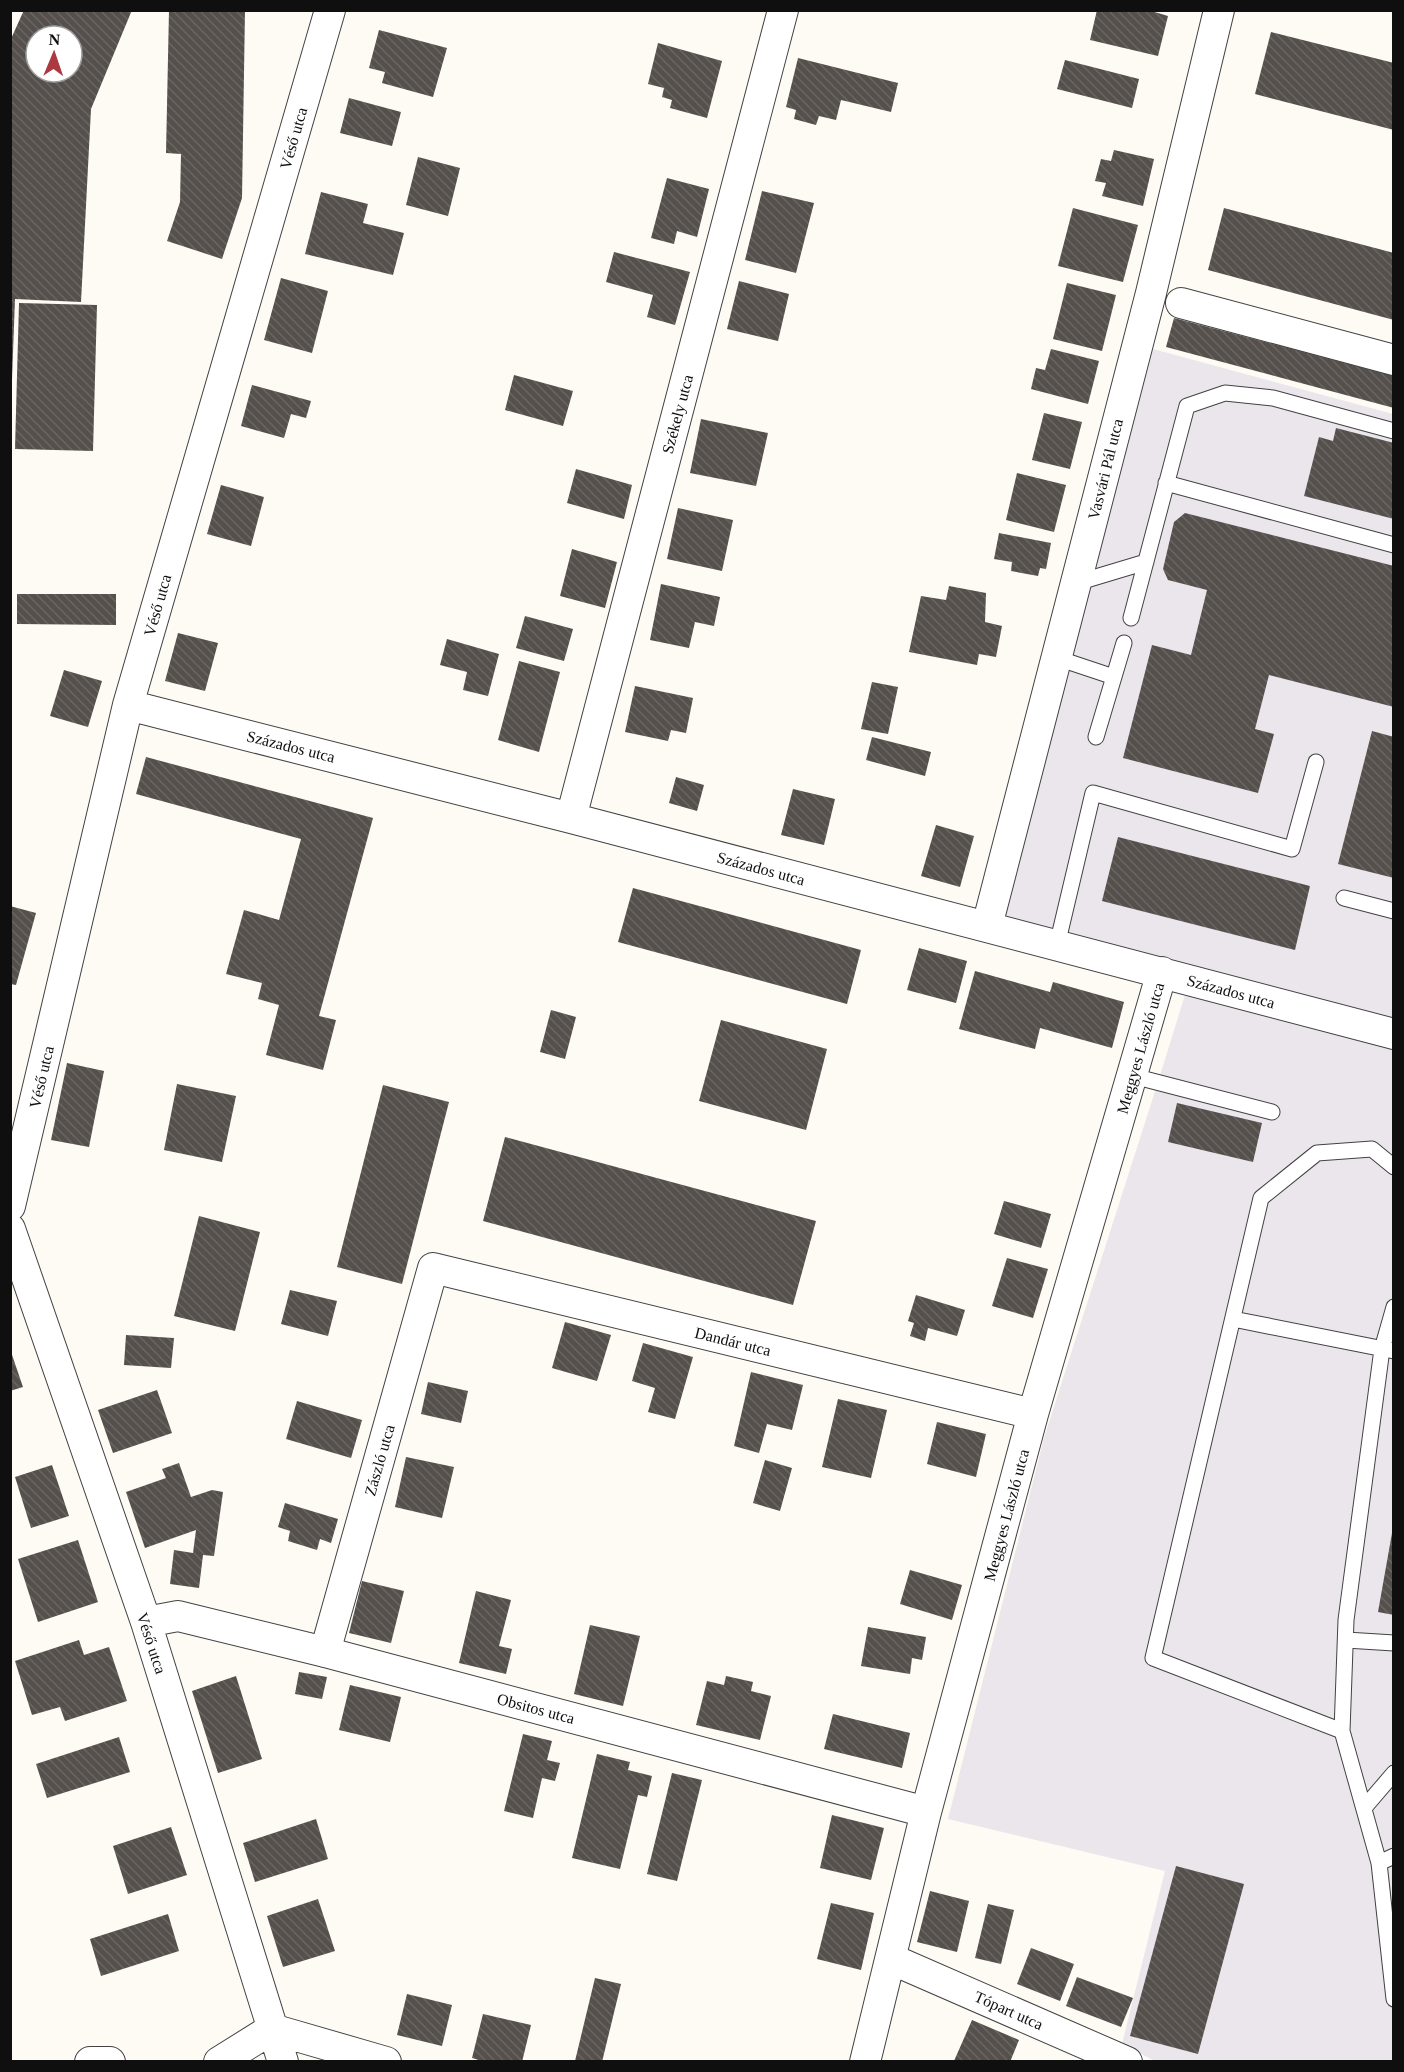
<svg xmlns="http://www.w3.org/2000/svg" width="1404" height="2072" viewBox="0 0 1404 2072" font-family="'Times New Roman',serif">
<defs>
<pattern id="building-back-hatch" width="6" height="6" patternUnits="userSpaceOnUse" patternTransform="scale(1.5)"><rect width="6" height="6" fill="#56504d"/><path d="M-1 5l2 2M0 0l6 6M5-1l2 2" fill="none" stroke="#696562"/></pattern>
</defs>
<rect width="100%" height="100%" fill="#fdfbf3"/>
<!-- industrial -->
<path fill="#ebe5ec" d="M1153,349L1393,414V2061H1155L1122,2044L1165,1871L948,1819L1044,1438L1158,1082L1185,995L1191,967L1004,916Z"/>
<!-- building -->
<path fill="url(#building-back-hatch)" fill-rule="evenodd" d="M24,10H132L91,109L81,302L15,299L12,380H10V41ZM36,36H72V72H36Z
M169,10H245L242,198L222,259L167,241L180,202L181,154L166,153Z
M1097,10H1148L1168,16L1158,56L1090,40Z
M379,30L447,48L433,97L382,83L385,72L369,68Z
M1271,32L1394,63V130L1255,94Z
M658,43L722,61L707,118L670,108L672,100L662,97L664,88L648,84Z
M798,58L898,83L891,112L841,100L836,120L819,116L816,125L794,119L796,110L786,107Z
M1065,60L1139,79L1132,108L1057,89Z
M349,98L401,112L392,146L340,133Z
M1114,150L1154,159L1143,206L1102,196L1106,183L1095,181L1101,159L1111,161Z
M418,157L460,168L448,216L406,205Z
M667,178L709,189L697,237L677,231L674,244L651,238Z
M762,191L814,203L796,273L745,260Z
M321,192L368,204L363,223L404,233L393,275L305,254Z
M1073,208L1138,225L1123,282L1058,266Z
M1224,208L1394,253V320L1208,270Z
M614,252L690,272L675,325L647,317L653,295L606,282Z
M281,278L328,291L312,353L264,340Z
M739,281L789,294L778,341L727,329Z
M1067,283L1116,295L1102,351L1053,339Z
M19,303L97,305L93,451L15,449Z
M1174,318L1394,376V408L1166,347Z
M1051,349L1099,361L1088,404L1031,389L1036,368L1045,370Z
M514,375L573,391L563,426L505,410Z
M252,385L311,401L306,418L291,414L284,438L241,426Z
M1044,413L1082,422L1070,469L1032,460Z
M701,419L768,433L756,486L690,473Z
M1336,428L1394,443V519L1304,496L1319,437L1333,441Z
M576,469L632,485L624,519L567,503Z
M1017,473L1066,485L1054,532L1006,520Z
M221,485L264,497L251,546L207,534Z
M678,508L733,520L722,571L667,559Z
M1185,513L1394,566V707L1269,675L1255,729L1274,734L1258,793L1123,758L1152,645L1191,655L1207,590L1168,580L1163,569L1174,522Z
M999,533L1051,543L1046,569L1040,568L1038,576L1011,571L1012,562L994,559Z
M572,549L617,562L605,608L560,596Z
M661,584L720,597L714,626L695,622L689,648L650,640Z
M949,586L986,593L985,622L1002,626L996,657L979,654L977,665L909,652L921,596L946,600Z
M17,594H116V625L17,624Z
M525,616L573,629L564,661L516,648Z
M178,633L218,643L205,691L165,681Z
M447,639L499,654L488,696L463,690L467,672L440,665Z
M519,661L560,672L539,752L498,740Z
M64,670L102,681L88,727L50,716Z
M872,682L898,687L888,734L861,729Z
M635,686L693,698L686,733L671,730L668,741L625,732Z
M1372,731L1394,737V878L1338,864Z
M872,737L931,752L925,776L866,760Z
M146,757L373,818L319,1016L336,1020L323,1070L266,1055L279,1005L258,999L262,983L226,974L244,910L279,920L301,839L136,794Z
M676,777L704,785L697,811L669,803Z
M793,789L835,799L824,845L781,835Z
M936,825L974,836L960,887L921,876Z
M1118,837L1310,886L1295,950L1102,901Z
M633,888L861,950L847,1004L618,942Z
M10,906L36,913L16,985L10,984Z
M919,948L967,961L956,1003L907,990Z
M975,971L1050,992L1053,982L1124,1002L1112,1048L1040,1028L1035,1049L959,1029Z
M551,1010L576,1017L565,1059L540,1052Z
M721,1020L827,1049L806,1130L699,1101Z
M67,1063L104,1071L89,1147L51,1140Z
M177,1084L236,1096L222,1162L164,1150Z
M383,1085L449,1102L402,1284L337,1267Z
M1177,1103L1262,1123L1253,1162L1168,1142Z
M505,1137L816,1221L793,1305L483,1221Z
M1004,1201L1051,1214L1041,1248L994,1234Z
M199,1216L260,1232L235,1331L174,1316Z
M1007,1258L1048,1269L1033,1318L992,1306Z
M290,1290L337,1301L328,1336L281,1324Z
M916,1295L965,1310L957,1336L928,1328L925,1341L910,1336L914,1323L908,1321Z
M565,1322L611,1335L597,1381L552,1368Z
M126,1335L174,1338L171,1368L124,1365Z
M643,1343L693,1357L675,1419L648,1412L655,1388L632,1381Z
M10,1349L23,1387L10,1391Z
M751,1372L803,1385L792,1430L767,1424L759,1453L734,1446Z
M428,1382L468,1391L461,1423L421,1414Z
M157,1390L172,1433L113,1453L98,1410Z
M838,1399L887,1410L871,1478L822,1467Z
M297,1401L362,1420L351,1458L286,1439Z
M937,1422L986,1434L976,1477L927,1464Z
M406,1457L454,1467L442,1518L395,1507Z
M765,1460L792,1468L780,1511L753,1503Z
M179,1463L191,1497L212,1490L223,1492L214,1556L203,1555L199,1588L170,1584L174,1550L193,1553L196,1530L145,1548L126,1492L166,1478L162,1469Z
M52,1465L69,1516L31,1528L15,1477Z
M285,1503L338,1519L331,1543L320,1539L317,1550L288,1541L290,1531L278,1527Z
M1392,1533H1394V1615L1378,1612Z
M78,1540L98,1602L38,1622L18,1559Z
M910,1570L962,1585L952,1620L900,1604Z
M362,1581L404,1591L391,1643L349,1633Z
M476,1591L511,1600L499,1646L512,1649L506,1674L459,1663Z
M590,1625L640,1636L623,1706L574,1694Z
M868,1627L926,1637L922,1660L912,1658L910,1674L861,1666Z
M79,1640L84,1655L109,1647L127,1701L65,1721L60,1707L32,1715L15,1661Z
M299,1672L327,1677L322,1699L295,1694Z
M236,1676L262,1759L218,1773L192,1691Z
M726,1676L753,1682L751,1691L771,1696L760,1740L696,1725L707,1681L724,1685Z
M350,1685L401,1697L390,1742L339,1730Z
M833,1714L910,1733L902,1768L824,1749Z
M523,1734L552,1741L547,1760L560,1763L555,1781L542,1778L533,1818L504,1811Z
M119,1737L130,1772L47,1798L36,1764Z
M597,1754L630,1762L628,1770L652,1776L647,1797L638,1795L620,1869L572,1858Z
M672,1773L702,1780L677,1881L647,1874Z
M832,1815L884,1828L871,1880L820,1868Z
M316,1819L328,1859L255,1882L243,1843Z
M171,1827L187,1875L128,1894L113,1846Z
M1176,1866L1244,1884L1198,2054L1130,2036Z
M930,1891L969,1901L957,1952L917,1942Z
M318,1899L335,1951L283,1967L267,1916Z
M831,1903L874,1913L861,1970L817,1959Z
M988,1904L1014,1910L1001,1964L975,1958Z
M168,1914L179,1951L101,1976L90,1939Z
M1031,1948L1074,1964L1060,2001L1017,1984Z
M1077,1977L1133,1998L1121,2027L1066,2006Z
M595,1978L621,1984L602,2062H578L575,2061Z
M407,1994L452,2005L442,2046L397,2035Z
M483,2014L531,2025L522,2062H485L472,2058Z
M972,2020L1019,2040L1010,2062L954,2061Z"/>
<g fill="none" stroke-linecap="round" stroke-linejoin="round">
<!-- service casing -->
<g stroke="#424242" stroke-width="17">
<path id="service" d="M1166,483L1394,545
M1076,583L1146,562
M1131,618L1187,406L1225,393L1273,398L1394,431
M1057,658L1114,677
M1096,737L1124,643
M1344,898L1394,911
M1057,945L1093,793L1292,849L1316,762
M1133,1076L1272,1112
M1394,1307L1382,1349L1346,1620L1342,1731L1379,1863L1394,1999
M1233,1319L1394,1351
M1346,1640L1394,1643
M1342,1731L1153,1658L1261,1198L1317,1153L1372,1149L1394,1167
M1364,1808L1394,1773
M1379,1863L1394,1856"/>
</g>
<!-- minor casing -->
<g stroke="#424242" stroke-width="32">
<path id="minor" d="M1181,303L1394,360
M128,705L571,818L1394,1034
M571,818L783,10
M987,926L1151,293L1219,10
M10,1206L128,705L330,10
M10,1229L146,1622L283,2062
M146,1622L178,1616L325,1652L926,1812
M325,1652L433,1268L1033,1414
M891,1959L1127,2062
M90,2062H110
M219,2062L272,2029L386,2062
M865,2062L926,1812L1033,1414L1162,972"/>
</g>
<!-- service -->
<use href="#service" stroke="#fff" stroke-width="15"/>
<!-- minor -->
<use href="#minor" stroke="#fff" stroke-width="30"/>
</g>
<g text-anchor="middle" stroke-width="6" stroke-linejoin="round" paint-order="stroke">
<!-- street labels -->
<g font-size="16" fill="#0f0f0f" stroke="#fff">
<text transform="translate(293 138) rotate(-74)" y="6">Véső utca</text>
<text transform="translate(677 414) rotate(-75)" y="6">Székely utca</text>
<text transform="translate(1105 469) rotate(-76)" y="6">Vasvári Pál utca</text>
<text transform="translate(157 605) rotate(-74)" y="6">Véső utca</text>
<text transform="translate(291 746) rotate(14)" y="6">Százados utca</text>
<text transform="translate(761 868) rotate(15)" y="6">Százados utca</text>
<text transform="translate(1231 991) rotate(15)" y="6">Százados utca</text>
<text transform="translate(1140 1048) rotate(-74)" y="6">Meggyes László utca</text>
<text transform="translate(41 1077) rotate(-77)" y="6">Véső utca</text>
<text transform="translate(733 1341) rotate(14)" y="6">Dandár utca</text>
<text transform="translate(379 1460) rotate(-74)" y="6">Zászló utca</text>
<text transform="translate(1006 1515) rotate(-75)" y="6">Meggyes László utca</text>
<text transform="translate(152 1643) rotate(72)" y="6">Véső utca</text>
<text transform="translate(536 1708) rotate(15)" y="6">Obsitos utca</text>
<text transform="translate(1009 2010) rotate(24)" y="6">Tópart utca</text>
</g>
</g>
<!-- border -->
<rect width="1404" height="2072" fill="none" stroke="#0f0f0f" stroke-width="24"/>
<!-- north arrow -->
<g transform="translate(54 54) rotate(2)"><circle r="28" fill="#ffffff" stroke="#9f9f9f" stroke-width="1.5"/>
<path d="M0-4.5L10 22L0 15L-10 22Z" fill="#ad3940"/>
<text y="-9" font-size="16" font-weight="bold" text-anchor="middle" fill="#0f0f0f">N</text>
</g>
</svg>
